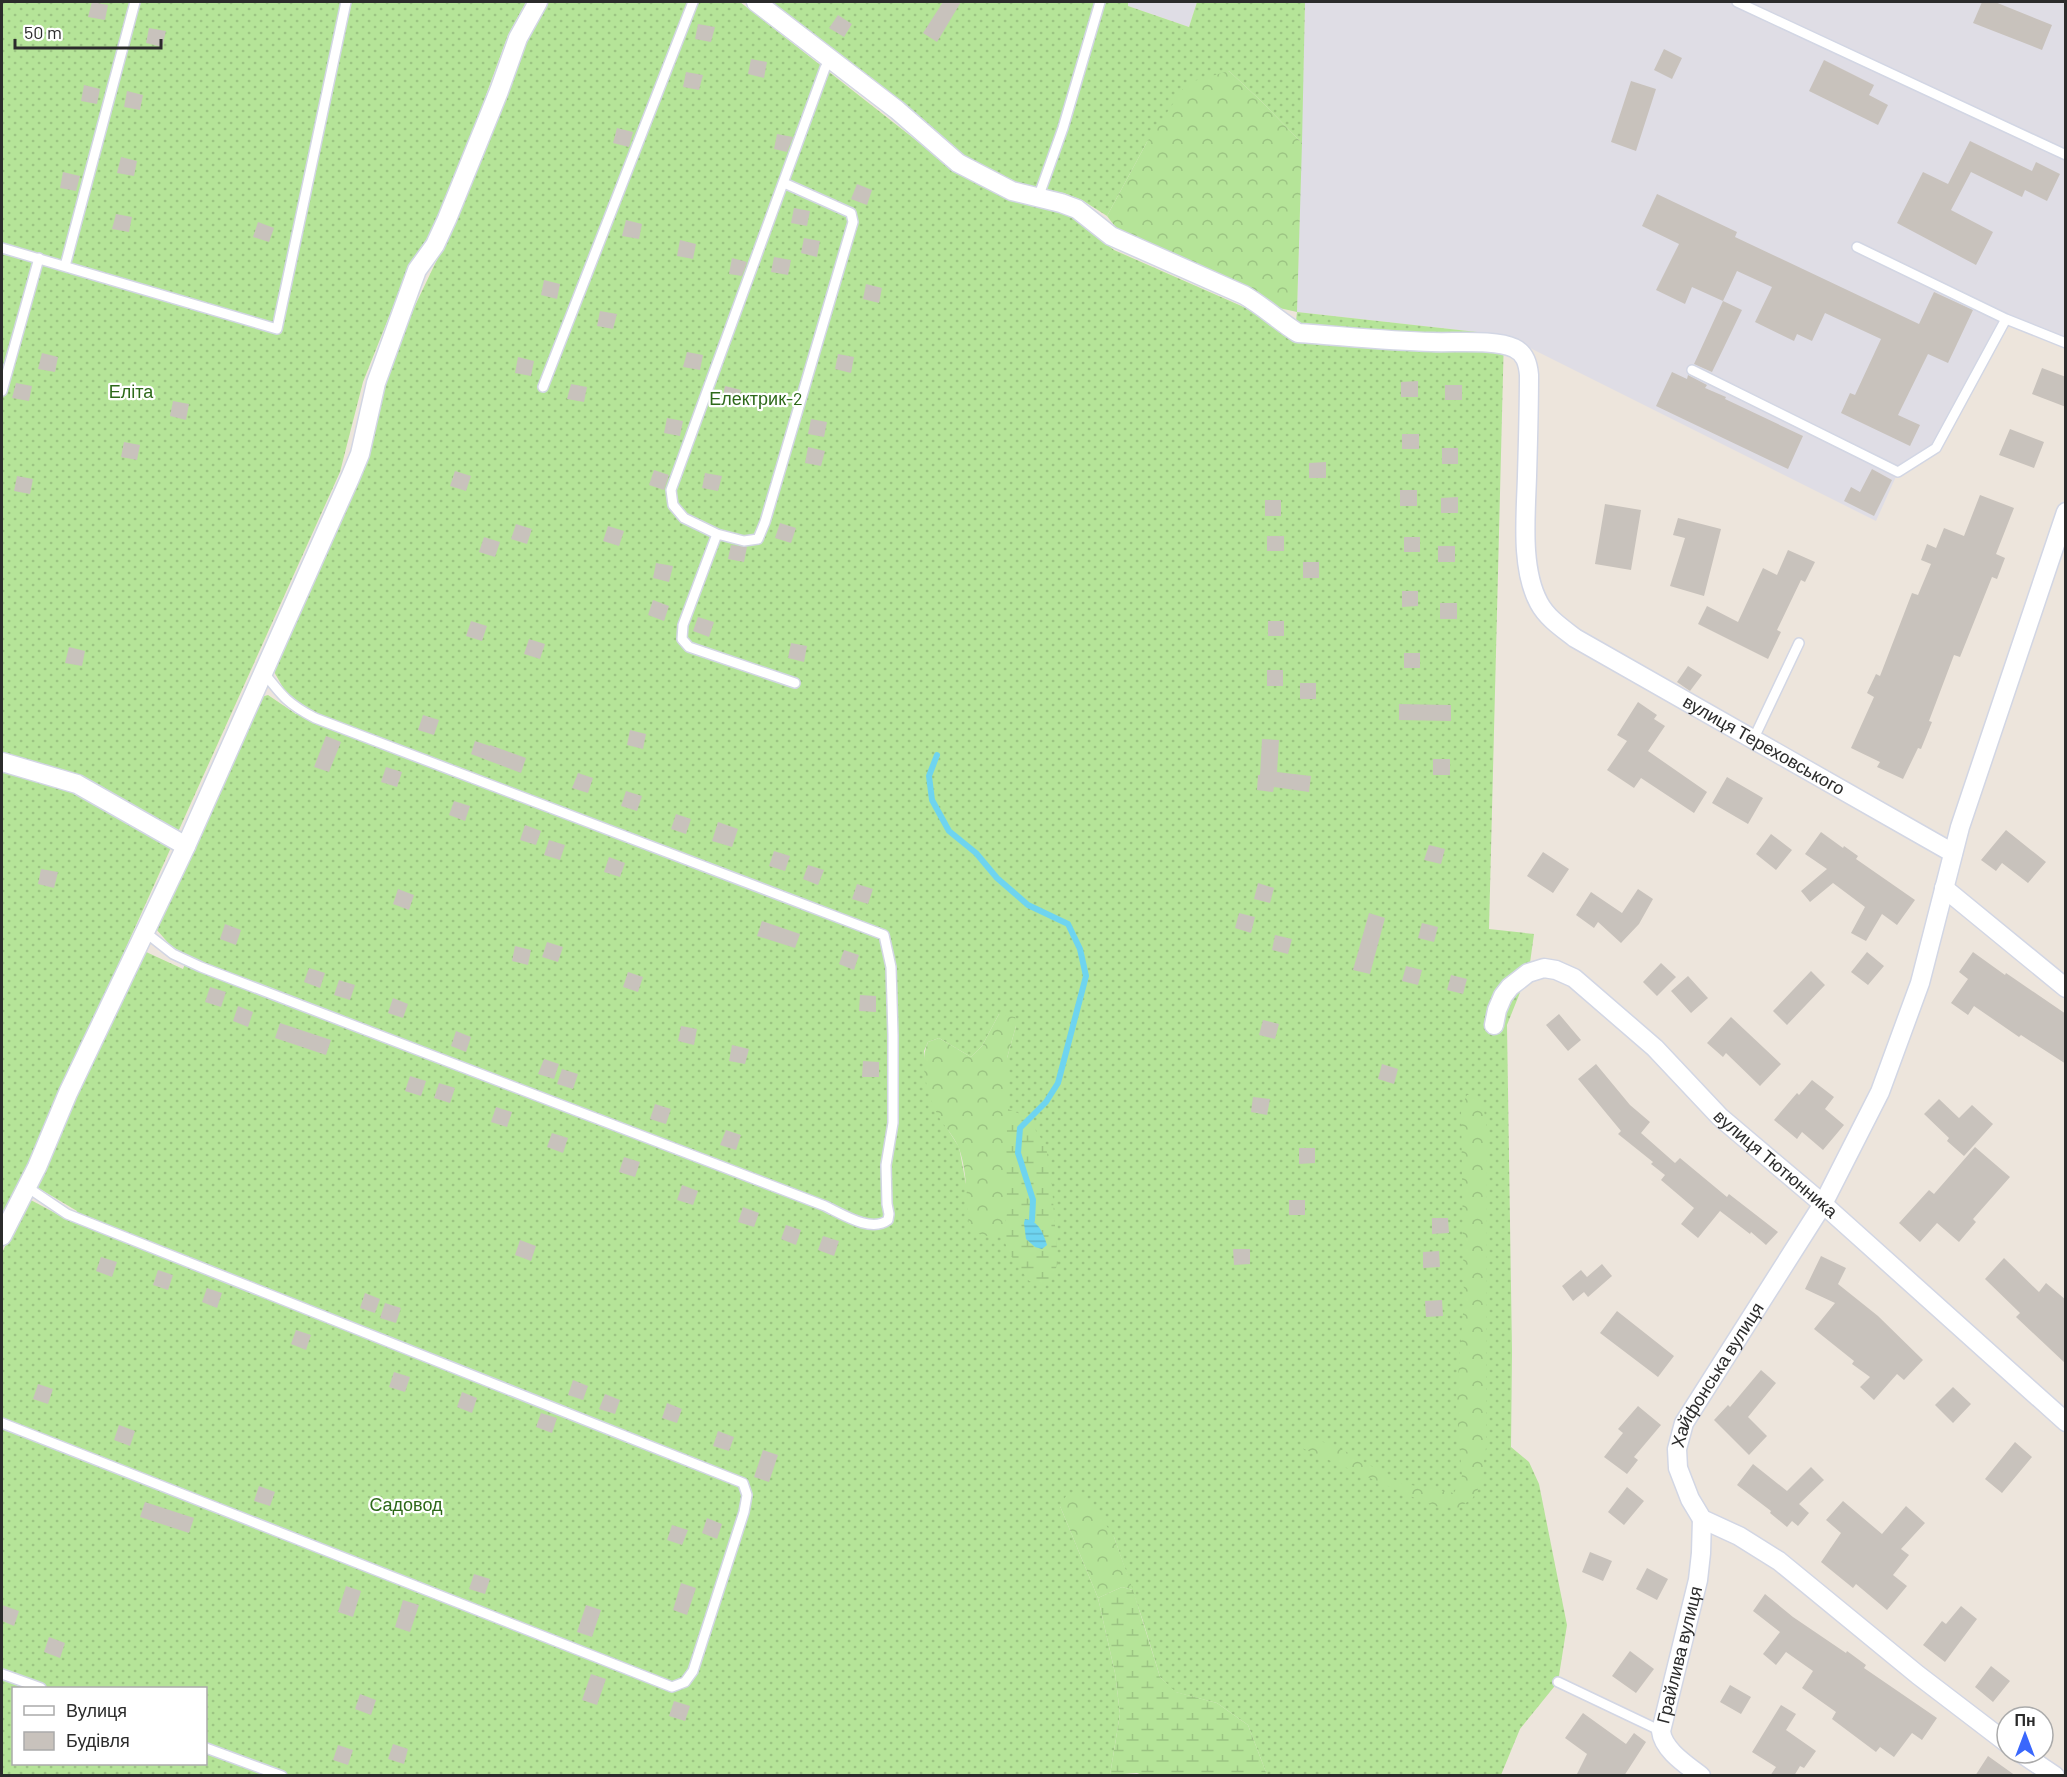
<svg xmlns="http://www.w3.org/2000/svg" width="2067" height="1777" viewBox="0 0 2067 1777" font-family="Barlow,sans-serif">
<defs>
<pattern id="grass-dots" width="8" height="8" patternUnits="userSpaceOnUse" patternTransform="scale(1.5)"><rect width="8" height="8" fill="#b5e498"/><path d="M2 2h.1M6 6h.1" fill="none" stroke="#9cc483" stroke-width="1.8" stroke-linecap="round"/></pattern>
<pattern id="forest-crowns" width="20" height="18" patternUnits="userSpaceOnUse" patternTransform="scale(1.5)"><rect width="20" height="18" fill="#b5e498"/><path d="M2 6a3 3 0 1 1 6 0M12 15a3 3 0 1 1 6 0" fill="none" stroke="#9cc483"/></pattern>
<pattern id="wetland-marsh" width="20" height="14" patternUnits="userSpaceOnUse" patternTransform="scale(1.5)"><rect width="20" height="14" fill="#b5e498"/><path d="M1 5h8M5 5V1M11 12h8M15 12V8" fill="none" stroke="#9cc483"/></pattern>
<pattern id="water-rules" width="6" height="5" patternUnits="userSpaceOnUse" patternTransform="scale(1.5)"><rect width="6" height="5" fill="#6ed4f0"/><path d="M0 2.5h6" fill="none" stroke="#5fb6ce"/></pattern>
</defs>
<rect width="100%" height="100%" fill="#ede5dc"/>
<!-- industrial -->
<path fill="#dfdde5" d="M1128,2H1197L1189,27L1128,6Z
M1305,2H2065V343L2006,319L1936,448L1898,472L1876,521L1504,335L1297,312Z"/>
<!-- grass -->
<path fill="url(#grass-dots)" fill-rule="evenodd" d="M2,2H526L508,35L441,218L406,274L363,382L340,472L2,1223Z
M547,2H740L954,170L1010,198L1073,217L1114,250L1246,308L1294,340L1297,312L1504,335L1489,929L1534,934L1529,970L1507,1025L1512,1352L1511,1447L1529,1462L1539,1484L1567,1625L1558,1682L1520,1729L1501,1775H1267L1248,1725L1217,1703L1175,1692L1160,1677L1143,1621L1114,1537L1060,1506L1098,1598L1115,1673L1120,1714L1110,1775L2,1776V1253L27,1198L72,1222L77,1211L35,1186L144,951L183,969L188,956L171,946L156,929L258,698L268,695L296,714L300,707L285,691L273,670L381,384L401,335L454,224L523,45ZM999,1014L1016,1026L1007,1058V1213L966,1184L959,1147L939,1116L926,1080L924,1051L928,1042L939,1038L971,1057L982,1046ZM14,1688H206V1764H14Z
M768,2H1128V6L1189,27L1197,2H1305L1302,143L1260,100L1229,71L1147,142L1107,216L1082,200L1064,193L1015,184L965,158Z"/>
<!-- forest -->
<path fill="url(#forest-crowns)" d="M1229,71L1260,100L1302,143L1297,312L1275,307L1117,229L1107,216L1147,142L1187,83Z
M999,1014L1015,1017L1016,1026L1007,1058V1213L1002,1235L982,1236L969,1226C967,1203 967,1167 958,1146C954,1137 946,1128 940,1119C928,1098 918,1064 928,1042L939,1038L971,1057L982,1046Z
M1467,1095H1475L1483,1103L1487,1131L1486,1448L1480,1486L1472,1499L1458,1508L1433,1506L1304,1449L1303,1442L1309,1436L1349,1453L1400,1483L1454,1493L1462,1476L1456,1403L1464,1301L1461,1107Z
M1076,1492L1096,1510L1114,1537L1133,1590L1122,1587L1098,1598L1060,1506L1066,1496Z"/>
<!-- wetland -->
<path fill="url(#wetland-marsh)" d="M1008,1109L1027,1117L1046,1146L1052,1188L1058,1263L1051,1280L1042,1284L1029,1281L1009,1253L1002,1235L1007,1213L1006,1149Z
M1122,1587L1133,1590L1160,1677L1176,1692L1217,1703L1248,1725L1267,1775L1145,1776L1137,1773L1110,1775L1120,1714L1115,1673L1098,1598Z"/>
<!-- water -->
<path fill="url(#water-rules)" d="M1025,1219C1039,1221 1043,1233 1047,1245L1042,1249L1035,1247L1026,1239L1024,1223Z"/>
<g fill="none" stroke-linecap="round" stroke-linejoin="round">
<!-- stream -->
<path stroke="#6ed4f0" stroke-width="6" d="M937,755L929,776L932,800L949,831L976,853L997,878L1028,905L1068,924L1080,949L1086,976L1058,1083L1046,1102L1020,1128L1018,1153L1033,1200L1032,1220"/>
</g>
<!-- building -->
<path fill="#c8c2bc" d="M92,2L108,5L105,20L88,17Z
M943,2H961L937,42L923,33Z
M1982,2H1995L2052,25L2042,50L1973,23Z
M838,15L852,24L844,37L829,28Z
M698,24L715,27L711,42L695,39Z
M149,28L166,31L162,47L146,43Z
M1664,49L1682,58L1672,79L1654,70Z
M751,59L767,62L764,78L748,74Z
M1824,60L1874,85L1869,95L1888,105L1878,125L1809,91Z
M686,72L703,75L699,90L683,87Z
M1631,81L1656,89L1636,151L1611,142Z
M84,85L100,89L97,104L81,101Z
M127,91L143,95L140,110L124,107Z
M617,128L633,132L629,147L613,143Z
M777,134L793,137L787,152L774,149Z
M1970,141L2032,171L2036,162L2060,174L2047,201L2025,190L2022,197L1971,172L1951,210L1993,232L1976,265L1897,223L1923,172L1948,184Z
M121,157L137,161L134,176L117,173Z
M63,172L80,176L76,191L60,188Z
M857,184L872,190L867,205L851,199Z
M1657,194L1737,232L1735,237L1919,324L1934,292L1973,310L1948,363L1928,354L1898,415L1920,425L1910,446L1841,413L1850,393L1855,395L1881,339L1825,313L1812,341L1797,334L1794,341L1755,322L1772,287L1737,271L1723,301L1692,287L1685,304L1656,290L1679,244L1642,226Z
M794,208L810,211L807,226L791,223Z
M116,214L132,217L129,232L112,229Z
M626,220L642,224L639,239L622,236Z
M258,222L274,228L269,242L253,237Z
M804,238L820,241L817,257L801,253Z
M680,240L696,244L693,259L677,256Z
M774,257L791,260L788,275L771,272Z
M732,258L747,262L742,276L729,274Z
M544,280L560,284L557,299L541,295Z
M866,284L882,288L879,303L863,299Z
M1723,301L1742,310L1712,372L1694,364Z
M600,311L617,314L613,329L597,326Z
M687,352L703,355L700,370L683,367Z
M42,353L58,357L55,372L38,369Z
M838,354L854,357L851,373L835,369Z
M518,357L534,361L531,376L515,373Z
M2042,368L2066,377V407L2032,394Z
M1672,372L1687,379L1688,375L1707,385L1705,388L1726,397L1725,399L1803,436L1788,469L1656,406Z
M1418,381V397H1401V382Z
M16,383L32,386L29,401L12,398Z
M571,384L587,387L584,402L567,399Z
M1445,385H1462V400H1445Z
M725,386L741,390L738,405L722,401Z
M173,401L189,404L186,420L170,416Z
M667,418L683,421L680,436L664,433Z
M811,419L827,422L824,437L808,434Z
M2010,429L2044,442L2034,468L1999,455Z
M1402,434H1419V449H1402Z
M124,442L140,445L137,460L121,457Z
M808,447L825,451L821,466L805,463Z
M1442,448H1458V464H1442Z
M1326,462V478H1309V463Z
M1872,469L1892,480L1874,516L1844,501L1851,487L1860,492Z
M654,470L669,475L664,490L649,485Z
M455,471L471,476L466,491L450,486Z
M705,473L722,476L718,491L702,488Z
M17,476L33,479L30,494L14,491Z
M1400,490H1417V506H1400Z
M1980,495L2014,508L1996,554L2005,558L1997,579L1992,577L1960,657L1954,655L1929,721L1932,722L1921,749L1918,748L1903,779L1877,767L1880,762L1851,748L1874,697L1867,693L1876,674L1880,676L1912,593L1918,595L1931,564L1921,560L1927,544L1936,548L1944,528L1964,536Z
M1458,497V513H1441V498Z
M1265,500H1281V516H1265Z
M1605,504L1641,510L1631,570L1595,564Z
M1678,518L1721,529L1704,596L1670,586L1685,538L1673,535Z
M780,523L796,528L791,543L775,538Z
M516,524L532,529L527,544L511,539Z
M608,526L624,531L619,546L603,541Z
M1267,536H1284V551H1267Z
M484,537L500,542L495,557L479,552Z
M1404,537H1420V552H1404Z
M731,545L747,547L744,562L728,559Z
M1438,546H1455V562H1438Z
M1788,550L1815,562L1805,582L1801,580L1777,630L1781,632L1768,659L1698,624L1707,606L1738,622L1763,568L1777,575Z
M1303,562H1319V578H1303Z
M656,563L673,566L669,582L653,578Z
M1402,591H1418V606L1402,607Z
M653,600L669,606L664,621L648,615Z
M1440,603H1457V619H1440Z
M698,617L714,622L709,637L693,631Z
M471,621L487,626L482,641L466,636Z
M1268,621H1284V636H1268Z
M529,639L545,644L540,659L524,654Z
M791,643L807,646L804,662L788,658Z
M69,647L85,651L82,666L65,663Z
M1404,653H1420V668H1404Z
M1688,666L1702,675L1690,691L1677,682Z
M1267,670H1283V686H1267Z
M1300,683H1316V699H1300Z
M1638,702L1657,715L1654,719L1665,726L1648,751L1707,792L1694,813L1641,778L1634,788L1607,770L1627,741L1617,735Z
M1399,704L1451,705V721L1399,720Z
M423,715L439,720L434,735L418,730Z
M630,730L646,734L643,749L627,745Z
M326,736L341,742L329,772L314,767Z
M1262,739L1279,740L1277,772L1311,776L1309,792L1274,787L1273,792L1257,790L1258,775H1260Z
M475,741L490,746V745L526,758L521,773L471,754Z
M1433,759H1450V775H1433Z
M386,767L402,772L397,787L381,782Z
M578,773L593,778L588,793L572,788Z
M1727,777L1763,798L1748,824L1712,803Z
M626,791L642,796L637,811L621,806Z
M454,801L470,806L465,821L449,815Z
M676,814L691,819L686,834L671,829Z
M718,822L738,829L732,847L712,841Z
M525,825L541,831L536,845L520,840Z
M2006,830L2046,862L2028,883L2002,863L1996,871L1981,860Z
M1821,832L1843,848L1844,846L1858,856L1856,859L1915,900L1897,925L1882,914L1866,941L1851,933L1865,907L1833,883L1810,902L1801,891L1827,869L1805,854Z
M1771,834L1792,850L1776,870L1756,854Z
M549,840L565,845L560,860L544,855Z
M1429,845L1445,849L1441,864L1424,860Z
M774,851L790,856L785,871L769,866Z
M1543,852L1569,869L1553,893L1527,876Z
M609,857L625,863L620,877L604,872Z
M808,865L824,870L818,885L803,879Z
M41,869L58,872L54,888L38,884Z
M1258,883L1274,888L1270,903L1254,899Z
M857,884L873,889L868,904L852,899Z
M398,889L414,895L409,910L393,904Z
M1638,889L1653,899L1639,924L1621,943L1598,922L1594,928L1576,915L1591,892L1622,913Z
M1239,913L1255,917L1251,933L1235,928Z
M1369,913L1385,918L1370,974L1353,970Z
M762,921L800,934L795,948L757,936Z
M1422,923L1438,927L1434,942L1418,938Z
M225,924L241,930L236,945L220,939Z
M1275,935L1292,939L1288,954L1272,950Z
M547,942L563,947L558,962L542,957Z
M515,946L531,950L528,965L512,961Z
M844,950L859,955L854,970L839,964Z
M1867,952L1884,966L1868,985L1851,972Z
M1973,952L2005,975L2006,973L2066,1014V1064L2021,1035L2019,1037L1974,1006L1968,1015L1951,1003L1968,979L1959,972Z
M1661,963L1676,977L1657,996L1643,982Z
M1406,966L1422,970L1418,985L1402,981Z
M309,968L325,973L320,988L304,982Z
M1811,971L1825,985L1787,1025L1773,1011Z
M628,972L643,977L638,992L623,987Z
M1451,975L1467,979L1463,994L1447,990Z
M1688,976L1708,998L1691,1013L1671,991Z
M339,980L355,985L350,1000L334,995Z
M210,987L226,992L221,1007L205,1002Z
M860,995L876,996V1012L859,1011Z
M393,998L408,1004L403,1018L388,1013Z
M238,1006L253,1012L248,1027L233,1021Z
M1559,1014L1581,1040L1568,1051L1546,1025Z
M1731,1017L1781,1064L1760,1086L1726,1053L1723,1057L1707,1043Z
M1263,1020L1279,1024L1275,1039L1259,1035Z
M280,1023L331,1040L326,1055L275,1038Z
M681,1026L697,1029L694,1045L678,1041Z
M456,1031L471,1037L466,1052L451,1046Z
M732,1045L749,1049L745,1064L729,1061Z
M544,1059L559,1064L554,1079L538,1074Z
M863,1061L879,1062V1077H862Z
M1382,1064L1398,1069L1394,1084L1378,1079Z
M1596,1064L1630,1105L1650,1122L1641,1133L1675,1163L1680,1158L1727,1197L1729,1194L1778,1232L1766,1245L1751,1232L1750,1234L1720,1211L1698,1238L1681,1224L1694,1208L1661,1180L1665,1175L1651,1164L1653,1162L1618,1134L1621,1131L1578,1079Z
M562,1069L578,1074L573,1089L557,1084Z
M410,1076L426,1081L421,1096L405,1091Z
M1812,1080L1834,1097L1825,1109L1844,1125L1823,1150L1802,1132L1797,1139L1774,1120L1797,1093L1799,1095Z
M439,1083L455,1088L450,1103L434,1098Z
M1253,1097L1270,1099L1267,1115L1251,1112Z
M1939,1099L1959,1118L1972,1105L1993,1124L1964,1156L1947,1141L1949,1138L1924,1114Z
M655,1104L671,1109L666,1124L650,1119Z
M496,1107L512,1112L507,1127L491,1122Z
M726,1130L741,1135L736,1150L720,1145Z
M552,1133L568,1138L563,1153L547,1147Z
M1975,1147L2010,1177L1973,1219L1976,1222L1959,1242L1937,1223L1920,1242L1899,1223L1929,1190L1934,1194Z
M1299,1148H1315V1163L1299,1164Z
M624,1157L640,1162L635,1177L619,1172Z
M682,1185L698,1191L693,1205L677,1200Z
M1289,1200H1305V1215H1289Z
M743,1207L759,1213L754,1227L738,1222Z
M1432,1218H1448L1449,1233L1432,1234Z
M786,1225L801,1230L796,1245L781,1239Z
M823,1236L839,1241L834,1256L818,1250Z
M520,1240L536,1246L531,1261L515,1255Z
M1233,1249H1250V1264L1234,1265Z
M1439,1251L1440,1267L1423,1268V1252Z
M1821,1256L1846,1268L1838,1284L1878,1316L1923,1360L1904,1380L1897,1374L1874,1400L1860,1387L1870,1377L1852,1364L1854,1361L1814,1329L1835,1303L1805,1289Z
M101,1257L117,1262L112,1277L96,1271Z
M2004,1258L2039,1292L2046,1283L2066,1300V1364L2016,1317L2020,1313L1985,1279Z
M1602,1264L1612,1276L1588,1297L1584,1292L1573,1301L1562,1286L1581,1270L1587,1277Z
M158,1270L173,1275L168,1290L153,1285Z
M207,1288L222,1293L217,1308L202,1302Z
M365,1293L380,1299L375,1313L360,1308Z
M1442,1300L1443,1316L1426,1317L1425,1301Z
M385,1303L401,1308L396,1323L380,1318Z
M1617,1311L1674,1356L1658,1377L1600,1333Z
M296,1330L311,1335L306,1350L291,1344Z
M1761,1370L1776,1383L1748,1417L1767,1436L1749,1455L1714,1420L1728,1405L1730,1407Z
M394,1372L410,1377L405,1392L389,1387Z
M573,1380L588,1386L583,1400L568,1395Z
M38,1384L53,1389L48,1404L33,1399Z
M1953,1387L1971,1404L1953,1423L1935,1405Z
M462,1392L477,1398L472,1413L457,1407Z
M605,1394L620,1400L615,1414L599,1409Z
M667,1403L682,1409L677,1423L662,1418Z
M1638,1406L1661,1425L1634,1457L1638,1460L1627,1474L1604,1457L1623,1433L1618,1429Z
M541,1413L557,1418L552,1433L536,1427Z
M119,1425L135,1431L130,1446L114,1440Z
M718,1431L734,1437L729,1451L713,1446Z
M2015,1442L2032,1457L2002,1493L1985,1479Z
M763,1450L778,1455L769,1482L754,1477Z
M1753,1464L1787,1491L1811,1467L1824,1480L1799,1504L1809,1513L1798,1526L1792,1521L1787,1527L1770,1513L1771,1511L1737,1485Z
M259,1486L275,1492L270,1506L254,1501Z
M1627,1487L1644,1501L1624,1525L1608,1512Z
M1843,1501L1882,1534L1906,1506L1925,1523L1901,1549L1909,1555L1893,1575L1907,1586L1887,1610L1856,1584L1853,1588L1821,1562L1841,1533L1826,1520Z
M145,1502L194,1518L189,1533L140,1517Z
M707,1518L722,1524L717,1539L702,1533Z
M672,1525L688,1530L682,1545L667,1540Z
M1590,1552L1612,1561L1603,1581L1582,1572Z
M1647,1568L1668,1579L1657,1600L1636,1589Z
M474,1574L490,1579L485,1594L469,1589Z
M681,1583L696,1588L687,1615L673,1610Z
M346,1586L361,1591L353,1617L338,1612Z
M1765,1594L1793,1617L1846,1653L1847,1651L1866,1665L1864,1668L1937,1718L1922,1740L1912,1733L1894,1757L1880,1747L1876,1752L1832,1719L1836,1712L1802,1688L1813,1671L1786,1652L1776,1665L1763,1654L1780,1632L1753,1611Z
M403,1600L419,1605L410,1632L395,1627Z
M2,1605L19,1611L14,1626L2,1621Z
M586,1605L601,1610L592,1637L577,1632Z
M1961,1606L1977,1619L1945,1662L1923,1645L1942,1621L1946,1624Z
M49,1637L65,1643L60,1658L44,1652Z
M1630,1651L1654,1669L1636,1693L1612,1676Z
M1991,1666L2010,1681L1993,1702L1975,1687Z
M591,1674L606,1679L597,1705L582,1700Z
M1730,1685L1751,1697L1741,1714L1720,1702Z
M360,1694L376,1700L371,1715L355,1709Z
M674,1701L690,1706L685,1721L669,1716Z
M1781,1705L1796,1714L1786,1730L1816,1751L1804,1768L1800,1766L1794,1776H1770L1776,1767L1752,1752Z
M1583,1713L1626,1744L1634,1733L1646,1742L1624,1776H1576L1587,1754L1565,1738Z
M393,1744L408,1749L404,1764L388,1759Z
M338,1745L353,1750L348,1765L333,1760Z
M1988,1756L2016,1776H1975Z"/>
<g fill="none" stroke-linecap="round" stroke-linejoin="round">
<!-- lane casing -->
<g stroke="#d2d6e4" stroke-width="12">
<path id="lane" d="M1737,2L2066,155
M784,183L851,213L853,222L765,522L758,539L744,541L717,534L683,625L682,639L689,647L795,683
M1038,198L1063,128L1100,2
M1857,247L2006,319L2066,343
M2,248L277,329L346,2
M65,266L135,2
M1692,370L1898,472L1936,448L2006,319
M543,387L693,2
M2,391L39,258
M717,534L684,518L673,505L671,490L825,68L831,58
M1753,740L1799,643
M145,932L173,954L201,967L825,1206C842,1214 871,1233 888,1220L889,1214L887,1204L886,1165L893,1123V1035L891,967L884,935L315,718C288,704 282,696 264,673
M2,1423L672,1687L685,1682L693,1671L744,1512L747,1495L743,1483L67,1214L27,1187
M2,1674L41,1688
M1558,1682L1661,1731
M206,1748L282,1776"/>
</g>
<!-- street casing -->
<g stroke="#d2d6e4" stroke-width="21">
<g id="street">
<path id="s1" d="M756,2L897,110L958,163L1012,191L1061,203L1077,209L1111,236L1244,295C1263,306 1279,321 1298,333C1342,336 1387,341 1432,342C1453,343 1496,339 1514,348C1525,353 1528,363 1529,375C1529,408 1528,442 1527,476C1526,514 1520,568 1539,603C1547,618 1562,628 1575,638L1953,853"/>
<path d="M2,762L77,784L186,846"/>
<path d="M1944,888L2066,988"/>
<path id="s2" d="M1494,1025L1497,1010L1503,996L1510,987L1528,973L1544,968L1556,970L1574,978L1655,1048L1720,1117L1823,1204L2066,1422"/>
<path d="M2,1236L37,1167L68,1093L186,846L350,478L360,454L376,383L417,270L435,245L447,219L499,91L518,38L538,2"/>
<path id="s3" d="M2007,1743L1918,1675L1779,1561L1739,1536L1702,1519L1690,1499L1678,1468L1677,1449L1684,1423L1823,1204L1880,1092L1920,983L1960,827L2066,512"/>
<path d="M2021,1753L2055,1776"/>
<path id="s4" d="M1701,1776C1687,1765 1663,1750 1661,1731L1698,1580L1701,1553L1702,1519"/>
</g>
</g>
<!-- lane -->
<use href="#lane" stroke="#fff" stroke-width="9"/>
<!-- street -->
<use href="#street" stroke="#fff" stroke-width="18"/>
</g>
<g text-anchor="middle" stroke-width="4.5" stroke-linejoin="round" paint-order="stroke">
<!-- park labels -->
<g font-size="18" fill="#2d6919" stroke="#fff">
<text x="131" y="398">Еліта</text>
<text x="756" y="405">Електрик-2</text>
<text x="406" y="1511">Садовод</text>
</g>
<!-- street labels -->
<g font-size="18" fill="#2b2b2b" stroke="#fff">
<text dy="6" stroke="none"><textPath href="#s1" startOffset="1389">вулиця Тереховського</textPath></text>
<text dy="6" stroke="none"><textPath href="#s2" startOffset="388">вулиця Тютюнника</textPath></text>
<text dy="6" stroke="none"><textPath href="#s3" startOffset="540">Хайфонська вулиця</textPath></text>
<text dy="6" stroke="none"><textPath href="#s4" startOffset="140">Грайлива вулиця</textPath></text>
</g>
</g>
<!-- border -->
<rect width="2067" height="1777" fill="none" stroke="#2b2b2b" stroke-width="6"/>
<!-- legend -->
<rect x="12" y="1687" width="195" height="78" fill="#ffffff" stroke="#aaaaaa" stroke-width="1.5"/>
<rect x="24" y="1706" width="30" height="9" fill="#ffffff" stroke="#aaaaaa" stroke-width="1.5"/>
<text x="66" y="1717" font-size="18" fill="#2b2b2b">Вулиця</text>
<rect x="24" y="1732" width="30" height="18" fill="#c8c2bc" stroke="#aaaaaa" stroke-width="1.5"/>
<text x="66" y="1747" font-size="18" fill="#2b2b2b">Будівля</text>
<!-- north arrow -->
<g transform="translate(2025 1735)"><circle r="28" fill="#ffffff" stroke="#aaaaaa" stroke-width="1.5"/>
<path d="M0-4.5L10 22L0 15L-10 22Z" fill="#3a67fc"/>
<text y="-9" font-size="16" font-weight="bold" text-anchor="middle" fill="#2b2b2b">Пн</text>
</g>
<!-- scale -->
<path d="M15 39v9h146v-9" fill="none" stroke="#2b2b2b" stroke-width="3"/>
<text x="24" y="39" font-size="18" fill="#2b2b2b" stroke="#ffffff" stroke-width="4.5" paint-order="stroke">50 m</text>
</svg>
